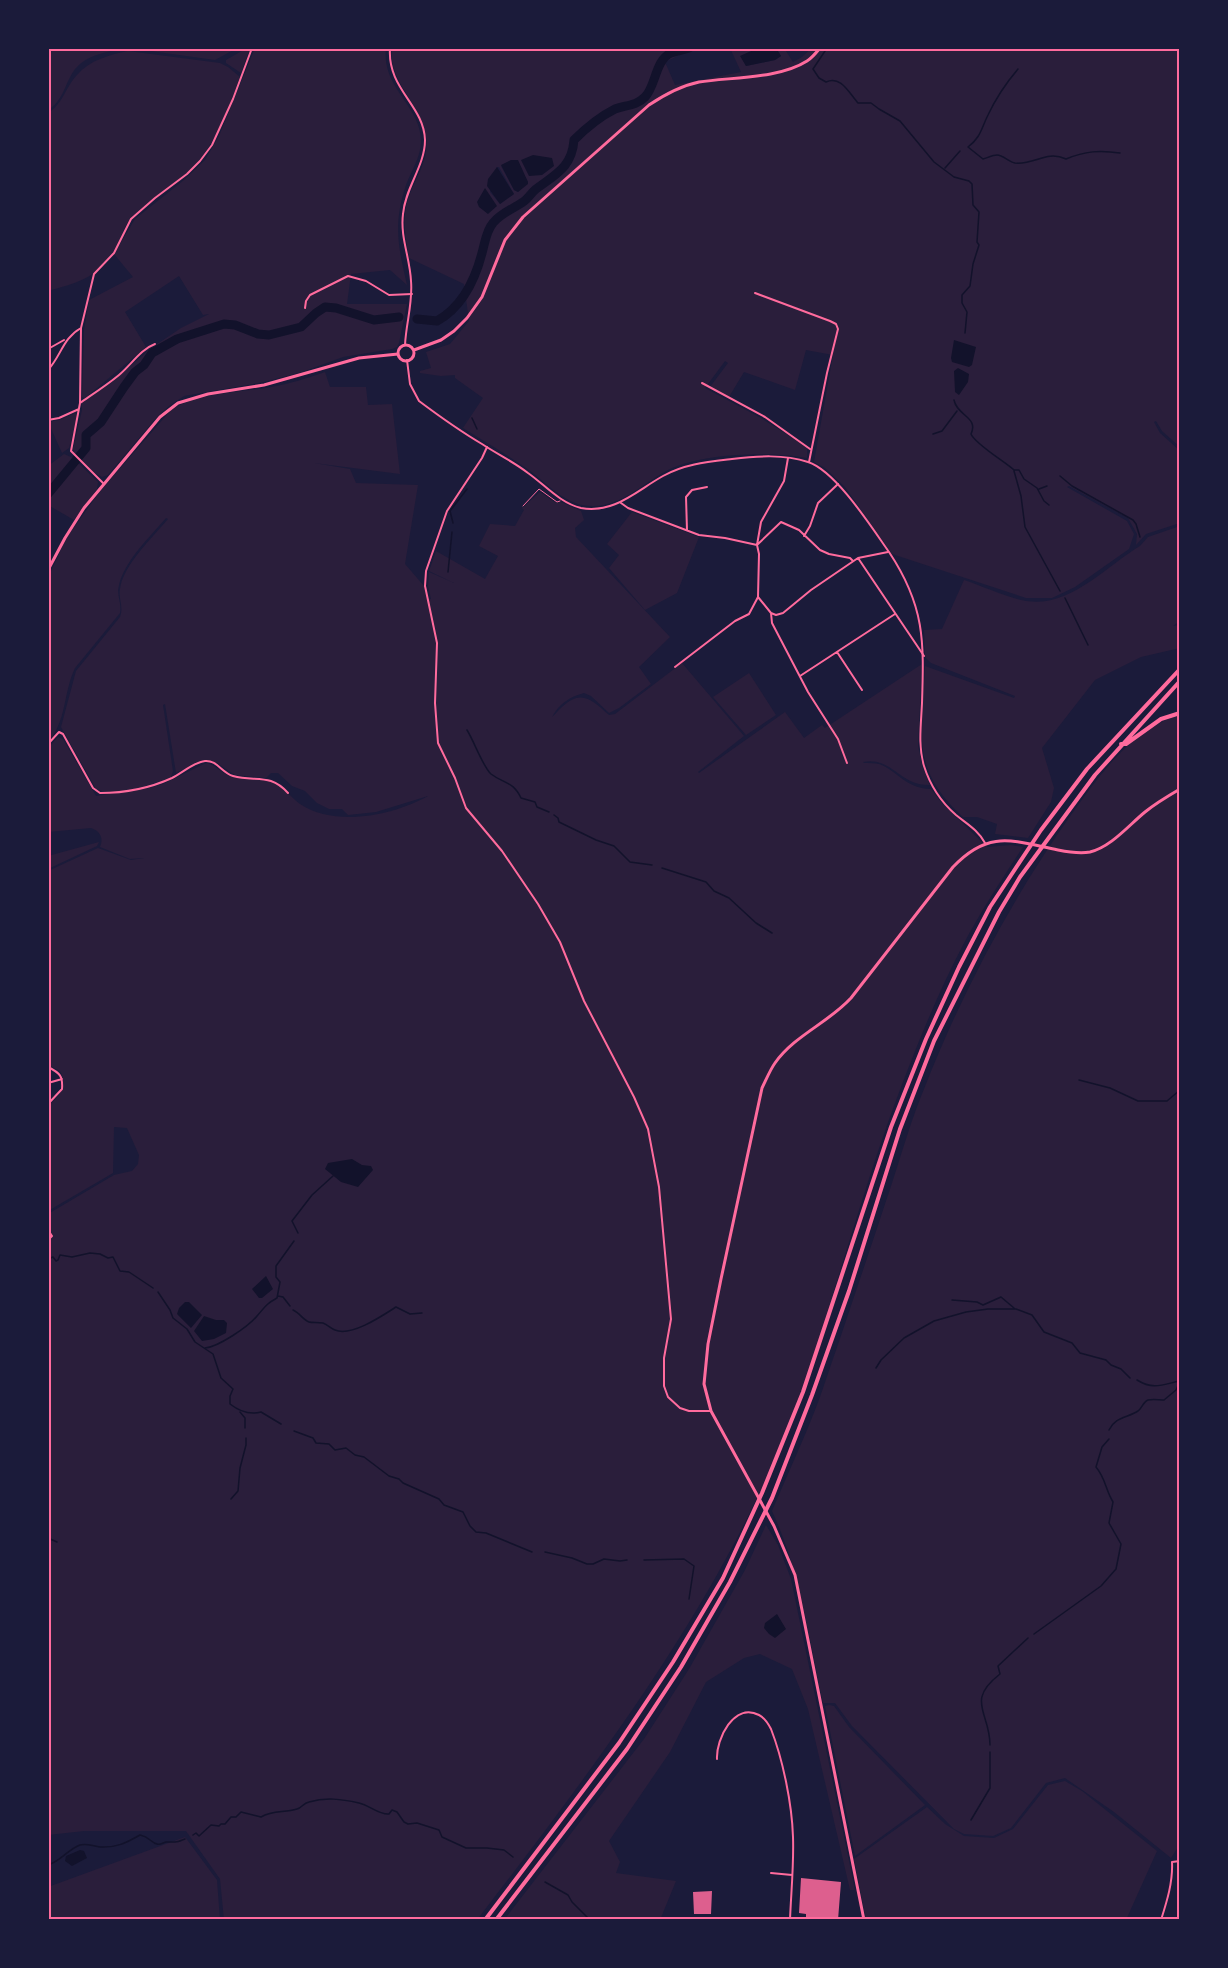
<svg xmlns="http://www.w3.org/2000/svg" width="1228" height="1968" viewBox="0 0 1228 1968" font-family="Mulish,sans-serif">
<rect width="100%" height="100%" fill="#1b1b3a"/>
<!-- green -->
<path fill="#2a1e3b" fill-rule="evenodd" d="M48,48H128C110,51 85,54 73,72C65,84 63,101 48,110Z
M129,48H237L215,60Z
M247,48H250L241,73L226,63V60Z
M255,48H386C381,88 421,106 421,141C421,157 411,171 406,185C393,224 398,246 407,285L390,270L351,274L347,304H407L399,343L397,347L392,349L343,357L302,372L264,382L184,396L169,406L156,418L108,475L102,477L95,473L74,453L73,449L82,410V403L112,382L150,349L181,328L209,314L203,315L179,276L125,312L146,347L85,398L82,397L84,330L89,300L133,277L114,254L135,219L184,180L205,160L219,136Z
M392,48H694L665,62L675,85L741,72L730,48H758L741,56L746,66L775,60L781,56L776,48H784L793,62L802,57L812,48H1180V447L1162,431L1156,421L1154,422L1160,433L1180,451V523L1146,534L1136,545L1137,534L1128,518L1069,486L1067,487L1127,521L1134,534L1129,549L1075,587L1052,598H1026L892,554L845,487L825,468L814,462L833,355L806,350L795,390L744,372L729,397L710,387L728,363L725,361L705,388L761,418L807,447V458C772,451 706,453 672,468C642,482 619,512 582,505C561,500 545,482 529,470C508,455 485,442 463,428L483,398L455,378V375L441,376L420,373V371L431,368L426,352L450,344L469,321L464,284L409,258C406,239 402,222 407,203C413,181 430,161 426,137C422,104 388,83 392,48ZM501,166L522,172L528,182L518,192L514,190ZM497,167H499L514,194L500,204L490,192Z
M128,51L220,63L228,67L240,77C228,110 214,149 187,173C170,188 150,199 133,216C123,225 121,241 113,252C96,279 76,283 48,291V113C63,104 65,88 77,75C90,60 109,55 128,51Z
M325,372L330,387H366L368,405L392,404L400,474L314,463L350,469L356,483L418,485L405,564L424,586L427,600L431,599L428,586L429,572L454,583L429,571L436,551L485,579L498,556L479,546L490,524L515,526L524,510L522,508L540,492L556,503L561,502L581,511L584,520L575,528L576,537L670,637L639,667L651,684L619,708L609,713L591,696L584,693C569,697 559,704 552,717C556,714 558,710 562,707C582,688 593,701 609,715L615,714L682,663L744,736L698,772L699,773L785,712L804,738L822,725L825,728L922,664L918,746L923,768L930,785C899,786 892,756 863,762L864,763C869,763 875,763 879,764C900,772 904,788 931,789L941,802L987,847L1011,845L1023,847C1002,879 981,911 963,945C934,1000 908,1067 887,1125C844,1247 814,1377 759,1494C685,1649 581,1784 477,1920H224L220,1879L186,1831H84L48,1835V1241L51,1230L48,1229V1214L114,1175L132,1171L138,1164L139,1155L127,1128L114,1127L113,1173L48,1211V1106C60,1096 68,1086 60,1071L48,1065V909L50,908H48V871L98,848L131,860L144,858L130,859L100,847C104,838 100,831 91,828L48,832V748L58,737L63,739L96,796L149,788L163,784L206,763C216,765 221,773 230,776C243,780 259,776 271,781C283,785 290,797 300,804C336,828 394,815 428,796L376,812L348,815L342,809H329L317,803L305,791L292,786L278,773H271L266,778L235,775L217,763L204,760L176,773L165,704L163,705L173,771L171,777C155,784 113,798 96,789L61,727L76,671L120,617C124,606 118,599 120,589C123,565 153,537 168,519L166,518C150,537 125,560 119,585C116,595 122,603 120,613L75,668C63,693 67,721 48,742V579L50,573L67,537L101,490L171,410C200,392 238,393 271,387C289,384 308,378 325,372Z
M76,413V422L69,448L62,453L48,422L59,420Z
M64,454L73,458L98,482L97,489L74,520L48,505V466Z
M632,512L699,537L677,593L645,610L609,568L619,555L607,544Z
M1180,526V621L1173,626L1180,625V648L1141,657L1095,680L1042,748L1054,788L1051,802L1028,838L995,834L997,824L977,817H963C909,768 922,732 925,666L1014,698L1015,696L931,663L925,657L924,630L942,629L964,580C982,586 1008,598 1026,601C1070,608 1105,567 1140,546L1148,537Z
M749,673L776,715L746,735L713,697Z
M1180,715V1844L1171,1858L1114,1812L1065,1778L1046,1783L1011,1828L993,1836L964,1834L954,1829L852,1726L835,1703H823C809,1638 800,1571 772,1511C788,1473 806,1435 820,1397C845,1325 869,1252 893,1180C903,1149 912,1118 924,1089C962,992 1011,900 1071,815C1099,776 1131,729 1180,715Z
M99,842L97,846L48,869V856Z
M766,1525L778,1545L791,1579L855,1890H850L808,1709L792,1669L760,1654L744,1658L706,1682L670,1752L609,1841L620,1862L616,1873L676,1881L660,1920H504L644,1739L689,1669L745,1570Z
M829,1705L834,1706L849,1727L925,1805L855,1856L825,1706Z
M1065,1781L1082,1791L1157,1851L1126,1920H866L854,1859L927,1807L945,1824L964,1836L994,1838L1013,1829L1048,1785Z
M185,1837L217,1880L220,1920H48V1887Z"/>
<!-- water -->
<path fill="#12122b" d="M758,48H776L781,56L775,60L746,66L740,56Z
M533,155L552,158L554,166L542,175L529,176L521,160Z
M511,160H518L528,182V184L518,192L514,190L501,165Z
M497,167L514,194L500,204L487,186L488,179Z
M485,188L497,206L488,214L479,207L477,202Z
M954,340L976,347L972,365L969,367L952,362L951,358Z
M958,368L969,374L968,382L959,395L955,392L954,371Z
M352,1159L362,1165L371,1166L373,1170L358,1187L341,1182L325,1169L328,1163Z
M266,1276L273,1289L262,1298H259L252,1289Z
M185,1302H189L202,1315L191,1328L177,1314L179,1308Z
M204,1316L216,1320H224L227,1323L226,1333L214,1339L202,1341L194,1331Z
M777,1614L786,1629L775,1638L769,1634L764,1628L765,1623Z
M80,1850L84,1851L87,1858L72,1866L65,1861L66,1856Z"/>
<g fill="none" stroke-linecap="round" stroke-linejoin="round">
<!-- stream -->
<path stroke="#12122b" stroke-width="1.5" d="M827,48L813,69L819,78L826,82C841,75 849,93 858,103H871L879,109L900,121L934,162L954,177L969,181L972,184L973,205L979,212L977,242L979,245L973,264L970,286L962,295V303L967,312L965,333
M1018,69C1006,83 996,98 988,115C981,129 981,137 968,147L983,159C987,158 993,155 997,155C1003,155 1009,162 1015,163C1035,165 1046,150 1066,159C1085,151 1100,150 1120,153
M945,168L960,151
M954,400C957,416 979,417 971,434C975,444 1004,461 1014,470H1019L1024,479L1037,488L1044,501L1049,505
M472,418L477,429
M933,434L942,431L957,411
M1014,471L1021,496L1025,527L1060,591
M1060,476L1072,486L1133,520L1136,524L1140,537
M1039,489L1047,486
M453,523L450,511L467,489
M448,572L452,532
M1065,598L1088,645
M467,730C474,741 483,767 491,774C504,784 513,781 521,798L535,802L537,807L549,812
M554,815L558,818L559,822L596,840L614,846L630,862L652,865
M662,868L706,882L714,891L729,898L756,923L772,933
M1079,1080L1110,1088L1138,1101H1167L1180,1090
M298,1233L292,1221L312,1195L333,1176
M48,1259L53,1257L56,1261L58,1260L60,1255L72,1257L90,1253L100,1254L108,1258L113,1257L120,1271L129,1272L153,1288
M158,1292L170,1310L173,1318L187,1329L195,1342L213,1354L221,1378L233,1389L230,1396V1404C239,1411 250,1415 261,1412L281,1424
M278,1296L283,1297L290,1306
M952,1300L977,1302L983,1305L1001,1297L1014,1308
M293,1310C300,1313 303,1320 309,1322C312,1323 318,1322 323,1323C328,1325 331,1329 335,1330C351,1337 382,1316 396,1307L410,1314L422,1313
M205,1348C218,1347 248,1327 257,1316C265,1307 266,1304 277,1298L280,1282L276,1277V1266L294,1241
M876,1368L881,1360L904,1338L934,1321L966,1312L988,1309H1016L1032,1315L1044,1332L1072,1343L1080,1353L1106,1360L1111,1365L1121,1369L1130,1378
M1137,1380C1153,1390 1162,1385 1179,1381
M240,1412L245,1418V1428
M1109,1430C1115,1417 1127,1418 1138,1411C1142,1408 1143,1402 1148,1400C1153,1399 1159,1400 1164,1400L1176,1390L1180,1381
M294,1431L313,1438L316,1443L329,1444L335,1450L346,1448L355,1455L364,1457L389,1476L399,1479L403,1483L439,1499L444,1505L463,1512L470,1526L476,1532L486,1533L532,1552
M231,1499L238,1491L240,1468L246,1445V1438
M48,1538L57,1542
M545,1552L572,1558L587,1564H593L604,1559L620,1561L627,1560
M644,1560L684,1559L694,1566L689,1599
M1034,1634L1101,1586L1116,1569L1121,1544L1109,1523L1113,1502C1105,1489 1106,1479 1096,1467L1102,1447L1109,1439
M990,1745C990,1712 965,1701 1000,1674L998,1666L1028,1638
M971,1820L990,1788V1752
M193,1835L196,1833L199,1836L211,1825L219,1826L221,1824H225L231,1817H236L241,1812L261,1817C273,1810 284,1813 297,1809C302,1808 303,1803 309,1802C326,1797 341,1799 359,1803C369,1805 379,1815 389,1814L392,1810L397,1812L404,1822L408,1824L417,1823L439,1830L442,1837L466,1848H487L504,1850L513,1857
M48,1865C61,1861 67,1850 80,1845C86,1843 93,1846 100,1847C116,1848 126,1843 140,1835C150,1837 151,1843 157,1844C161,1845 162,1843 166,1842C176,1842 175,1843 185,1839
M545,1882L568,1895L572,1902L590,1920"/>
<!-- river -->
<path stroke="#12122b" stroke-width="9" d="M417,319L437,321C462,307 475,280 482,253C485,243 486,231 493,223C501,213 513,209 523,202C528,199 531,193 536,189C556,174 572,167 574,140C585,129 601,116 615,109C626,105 636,106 645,97C656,86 655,60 671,53C676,51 683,50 689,48
M48,494L86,448V435L101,422L124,387L135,372L144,365L152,353L177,339L224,324L235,325L258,334L269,335L301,327L316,313L325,307L336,308L374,320L399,317"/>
</g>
<!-- building -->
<path fill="#dd5f8e" d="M801,1878L841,1882L838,1920H806V1914L799,1913Z
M712,1891L711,1914H694L693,1892Z"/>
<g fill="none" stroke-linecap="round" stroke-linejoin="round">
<!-- service -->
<path stroke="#ff6b9d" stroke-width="1" d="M523,506L539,489L557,502L560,501"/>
<!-- minor -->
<path stroke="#ff6b9d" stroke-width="2" d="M755,293L830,321L836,324L838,329L827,373L809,462
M305,308L306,301L310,295L348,276L366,281L389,295L412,294
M48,349L64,340
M48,370C61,356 63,338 81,328
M702,383L765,417L810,449
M80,403C93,394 107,385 119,375C131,365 141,349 155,344
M48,420L59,418L79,409
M788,458L784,481L761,522L757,545L759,554L758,597L771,613L776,615L783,613L811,590L858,558L888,552
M104,484L71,451L80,403L81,328L94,274L114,253L131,219L155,198L187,174L200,161L212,145L233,99L252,48
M621,503L628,508L699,535L725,538L757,545L781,522L799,530L820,550L829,554L850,558L853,561
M687,530L686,497L692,490L707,487
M804,536L810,526L818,503L838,484
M858,558L924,656
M771,613L772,623L808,692L838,739L847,763
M837,652L862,690
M675,667L735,621L749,614L758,597
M800,676L895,614
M48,744L59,732L63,734L93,788L100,793C124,793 150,788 172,778C182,773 194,762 205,761C217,760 222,773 233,776C256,782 270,773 288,793
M48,1067C60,1073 63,1076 62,1089L48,1104
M48,1083L62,1079
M48,1230L52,1236L48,1240
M717,1759C716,1739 734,1702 759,1715C765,1718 768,1723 771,1729C783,1760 792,1804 793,1837C794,1865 791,1893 790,1920
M771,1873L792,1875
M1161,1920C1167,1901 1173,1882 1172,1862L1180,1861"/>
<!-- tertiary -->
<path stroke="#ff6b9d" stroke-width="2" d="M390,48C387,89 424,105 425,140C425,166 405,188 403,214C400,237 410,258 411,281C413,303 406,323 405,345
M407,360L410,384L419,401C439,416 460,431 482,444C497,454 514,462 528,473C545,485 560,503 581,508C614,514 636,491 663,476C685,464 707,462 732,459C757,456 784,454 808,462C836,471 872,528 889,552C925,606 924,641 922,703C921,725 918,746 924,766C930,785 941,802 956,815C967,824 978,830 985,843
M487,447L482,458L447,511L426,571L425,586L437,643L435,703L438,743L455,778L466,808L502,851L538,904L560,942L584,1001L634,1097L648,1129L659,1187L671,1319L664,1358V1386L668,1397L680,1408L689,1411H711"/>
<!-- secondary -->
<path stroke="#ff6b9d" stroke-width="3" d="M398 353a8 8 0 1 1 16 0a8 8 0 1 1-16 0Z
M414,350L441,340L454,331L467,318L482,297L505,240L523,217L649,105C664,95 680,86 699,82C731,77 779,79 807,61C812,58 816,53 820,48
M48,570L65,538L84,508L160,417L178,403L208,394L264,385L359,358L398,354
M864,1920L795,1575L774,1526L711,1411L704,1384L708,1344L721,1279L762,1088C766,1080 770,1070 775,1063C795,1035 828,1023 851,998L953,867C989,829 1013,841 1058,850C1068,852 1079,854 1090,852C1111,847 1129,825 1145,812C1156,803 1168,796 1180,789"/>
<!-- motorway -->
<path stroke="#ff6b9d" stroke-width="4" d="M1121,744H1126L1161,719L1180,713
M485,1920L619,1743L673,1662L723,1578L762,1493L803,1392L891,1127L926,1039L959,967L990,907L1041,830L1087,769L1180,669
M496,1920L627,1749L681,1667L730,1582L772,1498L812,1395L849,1291L900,1129L934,1041L999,912L1020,877L1095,775L1180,681"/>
</g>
<!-- border -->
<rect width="1228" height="1968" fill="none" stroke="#1b1b3a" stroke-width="99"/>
<rect x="50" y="50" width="1128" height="1868" fill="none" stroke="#ff6b9d" stroke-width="2"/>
</svg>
